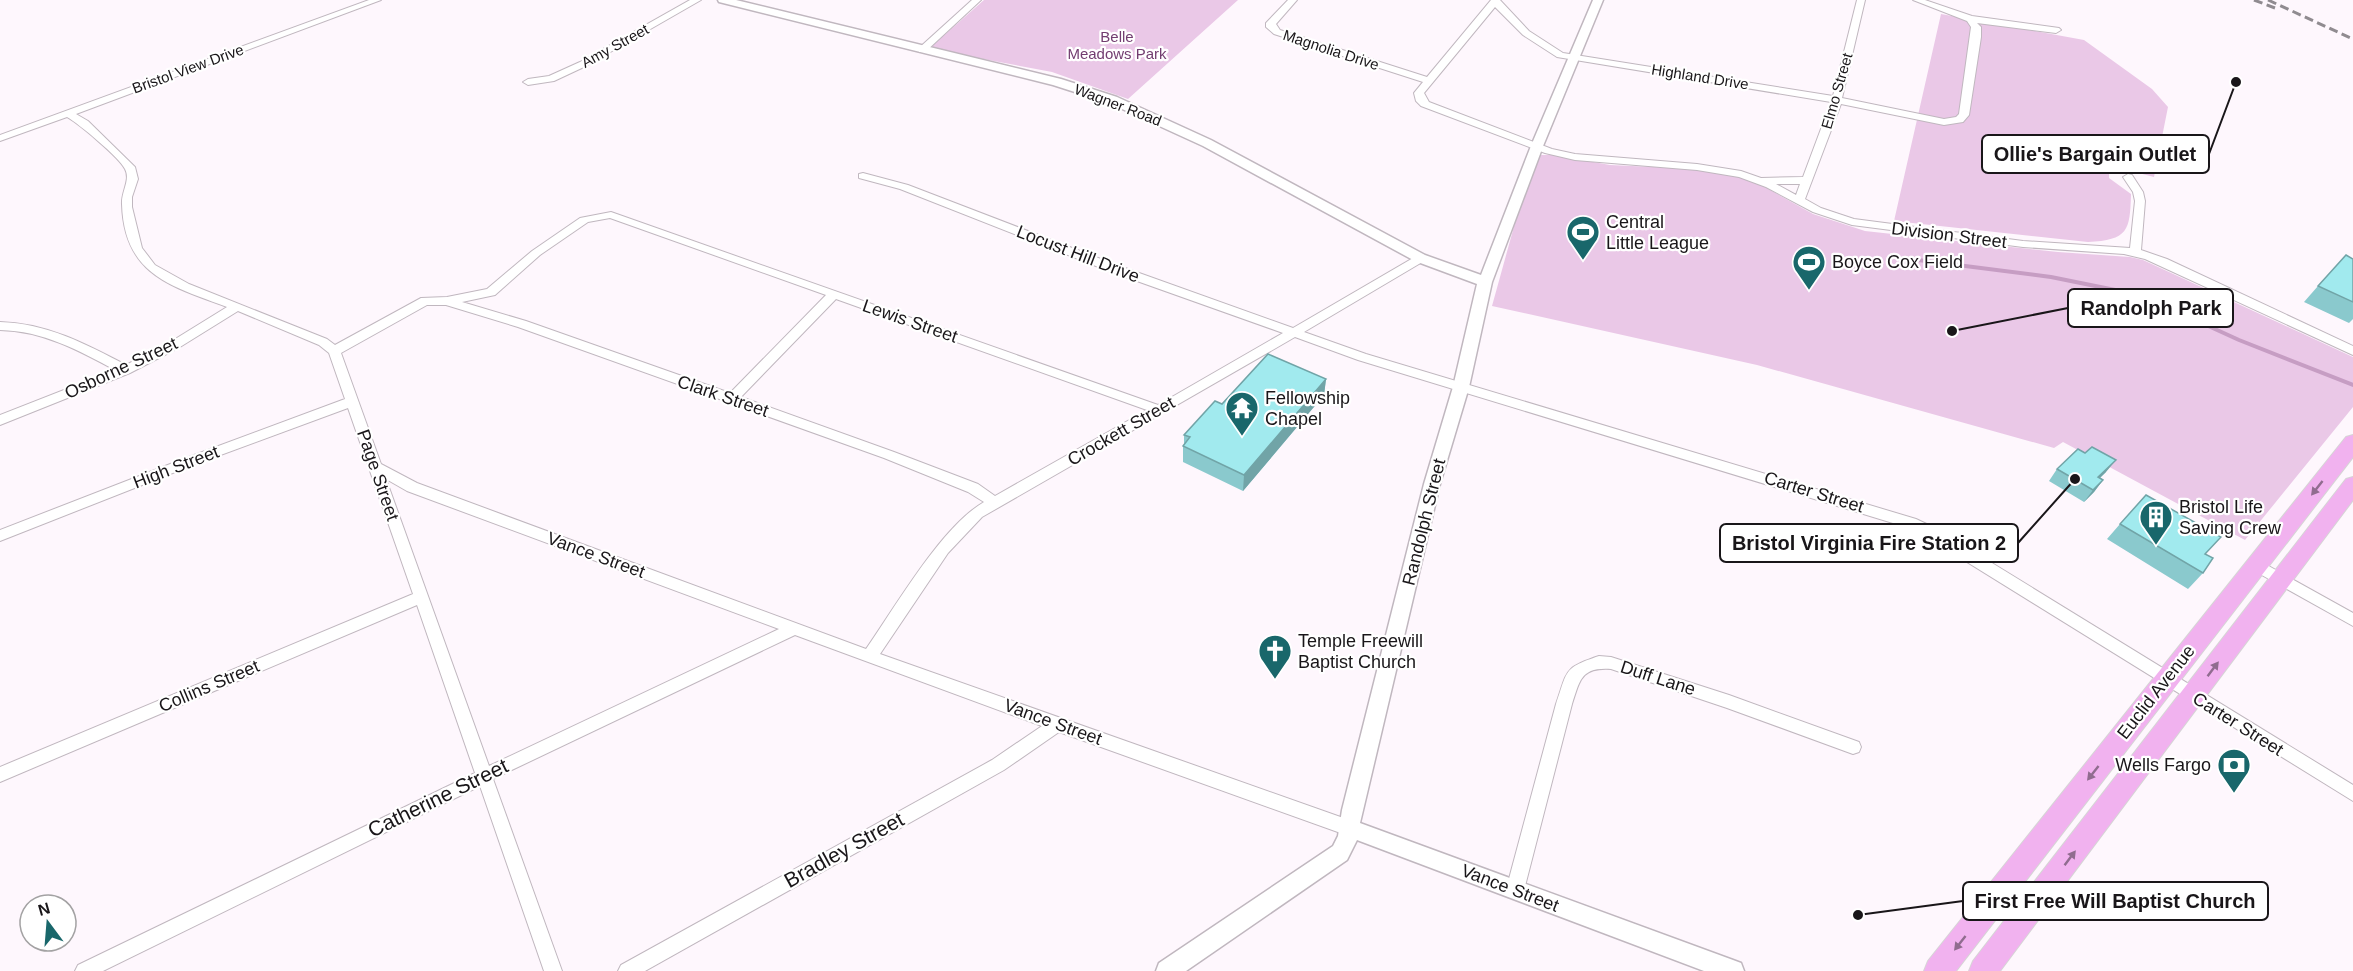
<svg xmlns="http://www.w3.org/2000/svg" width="2353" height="971" viewBox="0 0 2353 971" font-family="Arial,sans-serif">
<rect width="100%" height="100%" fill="#fef7fd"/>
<!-- green -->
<path fill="#eac8e7" d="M984,0H1238L1128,99L1052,72L935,50L932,46Z
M1941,14L2084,40L2152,89L2168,107L2154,177L2127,170H2112L2109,173V178L2131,194C2130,231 2128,240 2088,242L1894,221Z
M1540,155H1554L1610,165L1697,169L1740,177L1763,186L1813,214L1865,231L2058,252L2130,257L2143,260L2353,357V407L2245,540L2063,442L2054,448L1757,365L1492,306L1518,212Z"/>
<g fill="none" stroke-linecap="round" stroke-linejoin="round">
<!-- stream -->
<path stroke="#c69dc3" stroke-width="4" d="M1918,260L2051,277L2130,293L2158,303L2239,340L2353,385"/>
<!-- minor casing -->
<g stroke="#c0b7bf" stroke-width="2">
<path id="minor" d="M369,0H381L76,114L88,121L135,167L138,179L132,197V207L142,248L155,265L189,284L327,339L335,345L421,298L447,297L487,289L532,251L580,218L611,212L1158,405L1283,333L1106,270L900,189L859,178V174L863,173L908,185L1114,264L1293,328L1420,254L1424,255V261L1304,332L1366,354L1916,519L1935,528L2353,785V801L1925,536L1906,527L1358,360L1295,337L982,517L948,553L880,654L1349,820L1355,823L1357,828L1355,833L1349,836L1059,732L1004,770L645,971H618L621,965L992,760L1042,726L795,635L493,779L562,971H544L480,786L103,971H75L78,965L475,773L417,605L0,782V767L413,594L348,408L188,467L0,541V530L178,461L345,399L329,353L319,345L238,311L180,347L130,373L0,425V415L115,370C78,350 43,331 0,330V322C46,323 86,344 126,365L172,341L227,307C171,286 124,275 122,204C121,192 131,180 125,169C119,157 79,124 67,117L0,141V135ZM610,218L826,295L730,393L526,321L462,302L495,295L540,255L588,222ZM836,299L1147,410L995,496L978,484L894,452L741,397ZM427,305H446L518,327L884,458L968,492L984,502C941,527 896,606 866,649L417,483L381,464L341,353ZM386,479L407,491L779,629L489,766Z
M690,0H701L586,66L554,81L528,85L523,82L528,79L549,76L580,62Z
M972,0H981L925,52H919V48Z
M1288,0H1297L1276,24L1280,30L1427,77L1491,0H1500L1529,31L1563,53L1833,96L1857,0H1865L1842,98L1944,119L1956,117L1959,114L1971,27L1967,21L1913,0H1925L1972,16L2059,28L2061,30L2056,33L1977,23L1981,27V37L1969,115L1963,122L1944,125L1841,104L1805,199L1821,208L1854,219L2023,241L2130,248L2135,201L2133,192L2123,177L2128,174L2132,175L2143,192L2145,201L2141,250L2167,259L2353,346V355L2145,259L2124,254L2023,247L1852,225L1813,212L1766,187L1739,177L1697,170L1575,160L1545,153L1421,106L1416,101L1414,93L1423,82L1274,34L1266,27V23ZM1495,7L1523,35L1557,57L1831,102L1803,177L1761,178L1741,171L1697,164L1575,154L1552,149L1429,102L1424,93ZM1776,184H1800L1796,195Z
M2256,559L2353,613V626L2251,569L2249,565L2251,561Z
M1599,656L1611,657L1729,695L1859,742L1861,747L1859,752L1853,754L1727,708L1611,669C1581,667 1580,680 1572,704L1524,890L1521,896L1515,898L1509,896L1506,890L1556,704C1568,670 1563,668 1599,656Z"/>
</g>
<!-- tertiary casing -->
<g stroke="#c0b7bf" stroke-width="3">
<path id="tertiary" d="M718,0H736L1061,79L1117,97L1211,140L1425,255L1481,275L1531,146L1593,0H1603L1543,146L1492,282L1469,387L1440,484L1360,823L1733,960L1741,963L1744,971H1704L1357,840L1347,860L1186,971H1156L1159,963L1333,846L1338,836L1342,810L1424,484L1453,387L1477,284L1415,261L1203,146L1109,103L1053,85L719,2Z"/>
</g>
<!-- primary casing -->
<g stroke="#d6d5d6" stroke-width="2">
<path id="primary" d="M2353,435V457L1956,971H1924L1928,961L2346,437Z
M2353,477V500L2000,971H1969L1973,961L2346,479Z"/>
</g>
<!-- minor -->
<use href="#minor" fill="#fff" fill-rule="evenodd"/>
<!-- tertiary -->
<use href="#tertiary" fill="#fff" fill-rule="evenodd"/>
<!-- primary -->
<use href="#primary" fill="#f1b2ef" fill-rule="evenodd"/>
<!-- rail -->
<path stroke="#908b90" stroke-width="3" stroke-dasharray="9 4.5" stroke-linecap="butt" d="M2254,0L2275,8
M2268,0L2353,39"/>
</g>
<!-- wall -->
<path fill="#8ac9cd" d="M2353,259V319L2349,323L2304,302L2318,286Z
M1326,379L1324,395L1243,491L1183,462V446L1184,444V435L1222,404Z
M2057,469L2106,472L2100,478L2103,480L2094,492L2084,502L2049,481Z
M2120,524L2205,554L2203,573L2188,589L2107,539Z"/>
<!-- shaded-wall -->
<path fill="#71a4a7" d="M1326,379L1324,395L1243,491L1244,475Z
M2116,460L2106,472L2088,489L2098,477Z
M2103,480L2094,492L2084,502L2093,490Z"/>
<!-- building -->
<path fill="#a1eaee" stroke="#71a4a7" stroke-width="1.5" d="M2346,255L2353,259V302L2318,286Z
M1268,354L1326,379L1244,475L1183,446L1190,437L1184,435L1215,401L1222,404Z
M2092,447L2116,460L2098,477L2103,480L2093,490L2057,469L2078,449L2085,453Z
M2146,495L2221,537L2205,554L2213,558L2203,573L2120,524Z"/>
<!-- one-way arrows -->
<defs><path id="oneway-solid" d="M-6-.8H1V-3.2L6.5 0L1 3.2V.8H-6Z" transform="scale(1.5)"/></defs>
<g fill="#906c8f">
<use href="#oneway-solid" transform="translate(2317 488) rotate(128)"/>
<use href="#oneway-solid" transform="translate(2213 669) rotate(-53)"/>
<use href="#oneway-solid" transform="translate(2093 773) rotate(128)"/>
<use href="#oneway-solid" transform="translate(2070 858) rotate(-53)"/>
<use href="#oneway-solid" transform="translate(1960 943) rotate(128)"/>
</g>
<!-- icons -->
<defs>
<g id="stadium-pin" transform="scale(1.725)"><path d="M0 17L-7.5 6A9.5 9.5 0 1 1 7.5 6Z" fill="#19676b" stroke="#fff"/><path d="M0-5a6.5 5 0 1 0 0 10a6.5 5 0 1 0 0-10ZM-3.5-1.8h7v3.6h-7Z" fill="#fff"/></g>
<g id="temple-pin" transform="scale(1.725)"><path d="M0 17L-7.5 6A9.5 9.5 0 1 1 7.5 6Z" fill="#19676b" stroke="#fff"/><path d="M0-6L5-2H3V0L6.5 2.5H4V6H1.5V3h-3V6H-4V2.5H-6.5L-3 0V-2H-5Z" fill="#fff"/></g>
<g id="building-pin" transform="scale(1.725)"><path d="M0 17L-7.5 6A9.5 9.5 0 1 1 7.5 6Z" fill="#19676b" stroke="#fff"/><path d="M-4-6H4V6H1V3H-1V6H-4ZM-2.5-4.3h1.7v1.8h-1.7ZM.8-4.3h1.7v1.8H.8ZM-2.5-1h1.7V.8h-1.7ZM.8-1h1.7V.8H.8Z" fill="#fff"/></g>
<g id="church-pin" transform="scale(1.725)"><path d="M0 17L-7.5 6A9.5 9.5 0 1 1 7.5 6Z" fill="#19676b" stroke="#fff"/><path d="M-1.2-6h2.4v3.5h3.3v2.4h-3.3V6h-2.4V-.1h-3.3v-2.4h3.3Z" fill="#fff"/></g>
<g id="bank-pin" transform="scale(1.725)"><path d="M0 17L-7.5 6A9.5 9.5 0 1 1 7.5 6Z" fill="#19676b" stroke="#fff"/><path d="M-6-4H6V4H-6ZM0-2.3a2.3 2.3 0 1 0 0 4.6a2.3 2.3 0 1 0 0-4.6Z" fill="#fff"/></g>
</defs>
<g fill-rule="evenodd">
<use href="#stadium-pin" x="1583" y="232"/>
<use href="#stadium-pin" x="1809" y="262"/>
<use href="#temple-pin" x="1242" y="408"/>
<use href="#building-pin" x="2156" y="517"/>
<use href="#church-pin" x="1275" y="651"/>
<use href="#bank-pin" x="2234" y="765"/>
</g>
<g text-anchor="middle" stroke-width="4.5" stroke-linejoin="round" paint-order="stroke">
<!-- far-park labels -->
<g font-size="15" fill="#723d70" stroke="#fff">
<text x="1117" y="42">Belle<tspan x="1117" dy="17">Meadows Park</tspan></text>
</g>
<!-- far-street labels -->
<g font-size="15" fill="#191619" stroke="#fff">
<text transform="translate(615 46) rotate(-29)" y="5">Amy Street</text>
<text transform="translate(1331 50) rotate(18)" y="5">Magnolia Drive</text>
<text transform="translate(188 69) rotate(-20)" y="5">Bristol View Drive</text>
<text transform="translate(1700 77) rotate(9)" y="5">Highland Drive</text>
<text transform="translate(1837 91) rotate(-74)" y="5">Elmo Street</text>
<text transform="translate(1118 105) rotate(21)" y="5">Wagner Road</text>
</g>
<!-- poi labels -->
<g font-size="18" fill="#191619" stroke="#fff" text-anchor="start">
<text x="1606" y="228">Central<tspan x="1606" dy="21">Little League</tspan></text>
<text x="1832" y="268">Boyce Cox Field</text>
<text x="1265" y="404">Fellowship<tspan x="1265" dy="21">Chapel</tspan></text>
<text x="2179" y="513">Bristol Life<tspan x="2179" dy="21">Saving Crew</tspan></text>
<text x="1298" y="647">Temple Freewill<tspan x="1298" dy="21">Baptist Church</tspan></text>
<text x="2211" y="771" text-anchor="end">Wells Fargo</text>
</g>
<!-- street labels -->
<g font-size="18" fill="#191619" stroke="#fff">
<text transform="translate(1949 235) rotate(7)" y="6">Division Street</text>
<text transform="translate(1078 254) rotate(21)" y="6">Locust Hill Drive</text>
<text transform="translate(910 321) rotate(19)" y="6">Lewis Street</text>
<text transform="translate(121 368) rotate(-25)" y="6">Osborne Street</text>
<text transform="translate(723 396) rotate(19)" y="6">Clark Street</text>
<text transform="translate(1121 431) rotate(-30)" y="6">Crockett Street</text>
<text transform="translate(176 467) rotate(-21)" y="6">High Street</text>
<text transform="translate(378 475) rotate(71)" y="6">Page Street</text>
<text transform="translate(1814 492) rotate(17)" y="6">Carter Street</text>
<text transform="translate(1424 522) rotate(-76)" y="6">Randolph Street</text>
<text transform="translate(596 555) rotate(20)" y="6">Vance Street</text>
<text transform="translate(1658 678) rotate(18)" y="6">Duff Lane</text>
<text transform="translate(209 686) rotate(-23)" y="6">Collins Street</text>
<text transform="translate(2156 692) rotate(-52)" y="6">Euclid Avenue</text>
<text transform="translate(1053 722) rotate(20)" y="6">Vance Street</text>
<text transform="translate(2238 724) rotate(32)" y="6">Carter Street</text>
<text transform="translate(1510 888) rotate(21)" y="6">Vance Street</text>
</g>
<!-- near-street labels -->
<g font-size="21" fill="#191619" stroke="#fff">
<text transform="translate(438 798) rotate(-26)" y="7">Catherine Street</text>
<text transform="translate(844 850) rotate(-29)" y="7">Bradley Street</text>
</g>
</g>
<!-- callouts -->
<path fill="none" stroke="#191619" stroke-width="2" d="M2236 82L2209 154M1952 331L2068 308M2075 479L2018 543M1858 915L1963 901"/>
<g fill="#191619" stroke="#fff" stroke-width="2">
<circle cx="2236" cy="82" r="6"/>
<circle cx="1952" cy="331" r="6"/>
<circle cx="2075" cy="479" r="6"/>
<circle cx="1858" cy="915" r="6"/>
</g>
<g fill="#fff" stroke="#191619" stroke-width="2">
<rect x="1982" y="135" width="227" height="38" rx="6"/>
<rect x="2068" y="289" width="165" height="38" rx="6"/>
<rect x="1720" y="524" width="298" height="38" rx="6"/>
<rect x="1963" y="882" width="305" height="38" rx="6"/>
</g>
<g font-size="20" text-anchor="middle" font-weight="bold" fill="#191619">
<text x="2095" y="161">Ollie's Bargain Outlet</text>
<text x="2151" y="315">Randolph Park</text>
<text x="1869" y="550">Bristol Virginia Fire Station 2</text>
<text x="2115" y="908">First Free Will Baptist Church</text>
</g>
<!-- north arrow -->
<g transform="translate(48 923) rotate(344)"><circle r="28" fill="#ffffff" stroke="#a3a2a3" stroke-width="1.5"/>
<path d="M0-4.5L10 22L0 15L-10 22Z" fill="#19676b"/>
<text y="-9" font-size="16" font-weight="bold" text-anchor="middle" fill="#191619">N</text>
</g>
</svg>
